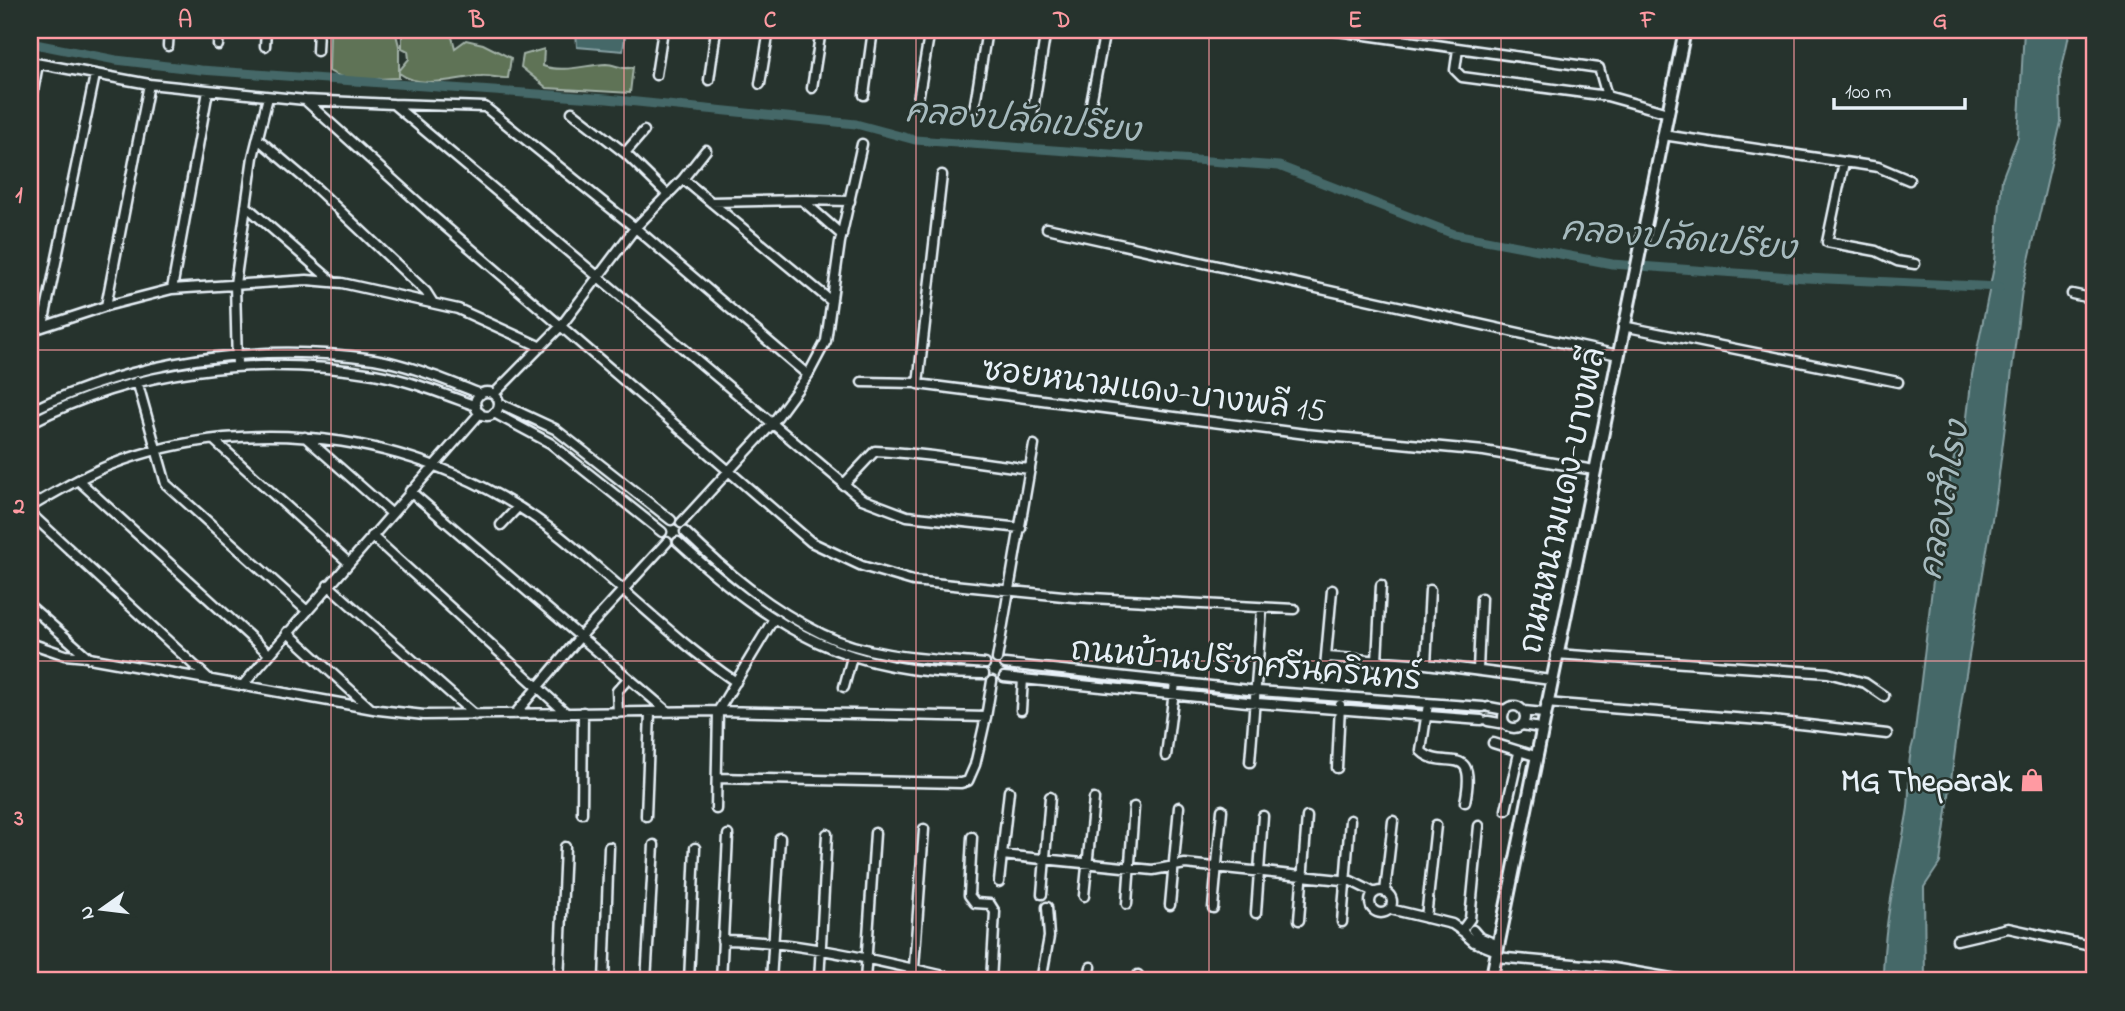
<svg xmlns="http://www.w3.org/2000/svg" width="2125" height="1011" viewBox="0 0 2125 1011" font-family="'Indie Flower','Playpen Sans Thai',sans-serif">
<rect width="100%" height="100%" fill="#26332d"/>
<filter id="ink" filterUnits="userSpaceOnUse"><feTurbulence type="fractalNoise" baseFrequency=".0143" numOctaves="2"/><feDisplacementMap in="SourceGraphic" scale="14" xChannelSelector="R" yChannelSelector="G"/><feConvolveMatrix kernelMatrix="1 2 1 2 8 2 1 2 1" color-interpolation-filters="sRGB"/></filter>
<g filter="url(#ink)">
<!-- green -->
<path fill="#5e7357" stroke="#a3b2a8" stroke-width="2" d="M330,30H395L399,46V71L409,59L408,51L402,48V30H437L452,37L455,48L466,40L483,44L511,58L508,78C499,79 490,75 481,76C454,78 422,90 399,73V78C376,78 349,84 329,71Z
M544,49L543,66C563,73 585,65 606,64C616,64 623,71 633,67L630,93L547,88L521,67L523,55Z"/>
<!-- water -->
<path fill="#446868" stroke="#869fa2" stroke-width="2" d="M576,30H626L623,51L577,47Z
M2024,30H2070L2060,77L2061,122L2022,290L1997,490L1962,698L1940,863L1924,887L1925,981H1883C1883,923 1897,871 1907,814C1912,788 1905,764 1914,739L1935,564L1950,505V472L1959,441L1965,434L1972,375L1995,262L2002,179L2018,137Z"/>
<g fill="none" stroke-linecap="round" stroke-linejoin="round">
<!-- canal -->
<path stroke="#446868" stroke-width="9" d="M30,43L116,60L201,70L607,99L856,124L915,140L1279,166L1454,234L1612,264L1806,278L2000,287"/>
<!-- street casing -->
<g stroke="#e8f1f8" stroke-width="13">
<path id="street" d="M1330,30L1599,68L1607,96L1668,113
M218,45L219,30
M168,46L169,30
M265,46L266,30
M1458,49L1455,70L1462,77L1607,96
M317,51L318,30
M30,62L149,84L305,100L432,215L811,542L862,566L913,581L1073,597L1294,609
M656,75L663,30
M709,80L716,30
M760,84L769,30
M812,88L821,30
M864,95L873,30
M305,100L393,104L862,499L907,516L1021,528
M918,100L930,30
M393,104L485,107L639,231L808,375L826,341L840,242L862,144
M30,108L38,64
M974,110L987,30
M572,112L625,153L668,195
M1032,116L1046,30
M1088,119L1105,30
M1663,135L1878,167L1909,180
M258,139L317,189L426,292L433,303
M706,150L683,179L831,301
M625,153L644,131
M1844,162L1827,242L1876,251L1897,261L1915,264
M942,175L918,384L1306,434L1484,451L1594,470
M802,200L850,201
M711,202L802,200L842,235
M246,206L333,282
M1047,228L1618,355
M172,289L208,91
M2072,294L2095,299
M106,306L149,84
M43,325L95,75
M1623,326L1898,382
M30,331L106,306L172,289L307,280L342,283L458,309L541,347
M237,366L235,284L253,157L268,97
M137,381L166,484L306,610
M862,382L917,383
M475 404a12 12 0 1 1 24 0a12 12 0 1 1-24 0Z
M494,394L561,326L635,228L683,179
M499,403L555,429L671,520
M30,411C136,360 257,342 374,359C411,365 447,381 481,394
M494,413L550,443L662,532
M30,423C135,368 258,355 374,374C409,380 443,394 476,406
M305,437L391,513
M215,441L348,562
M78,480L269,654
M843,485L875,451C927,453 979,463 1030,469
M410,491L667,711
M30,507C56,492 82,476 110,465C257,408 432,437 556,533C617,581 671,638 736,682
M30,513L210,680
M681,523L772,424L808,375
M501,525L518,507
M685,532C726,572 770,609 822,634C871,658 932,659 985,664
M372,536L565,712
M678,542C776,632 848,674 984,674
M328,585L475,715
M30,606L89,658L379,710L424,715L718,711L986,717L992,681
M287,632L370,708
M30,643L65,655L87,657
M1556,654L1828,673L1865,683L1884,696
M1327,657L1426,664L1551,680
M997,659L1034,445
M1377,661L1381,585
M1005,664L1258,691L1483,707
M1426,664L1430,590
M1478,670L1481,598
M1004,677L1257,703L1481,720
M1324,678L1332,590
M243,685L480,413
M844,687L852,657
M1546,703L1773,721L1887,734
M1428,704L1421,751C1443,773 1478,739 1465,802
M1503 717a11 11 0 1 1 22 0a11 11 0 1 1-22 0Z
M1489,707L1505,710
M1021,710L1023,679
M1524,711L1544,713
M618,713L617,691L628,679
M515,714L579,638L667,542
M1488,721L1505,724
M1522,725L1540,728
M1493,743L1535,756
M1166,756L1175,683
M1250,762L1262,609
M1337,768L1340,705
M717,778L961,783L968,781L975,765L986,717
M716,809L718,711L773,620
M1506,810L1519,753
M582,813L583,712
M646,816L650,713
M972,837L969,895L975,903L990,904L995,912L991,981
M1002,855L1153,870L1185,864L1302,876L1351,881L1375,893
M999,882L1009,791
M1370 902a11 11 0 1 1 22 0a11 11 0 1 1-22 0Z
M1385,892L1393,821
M1042,894L1050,797
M1084,896L1094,799
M1127,904L1134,807
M1170,905L1179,807
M1213,908L1222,810
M1390,909L1452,924L1465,933
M1256,913L1263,816
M1426,918L1436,825
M1299,920L1307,817
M1342,922L1350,820
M1462,930L1470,919L1479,826
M1473,930L1479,937L1498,945
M1466,935L1474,942L1497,951
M722,940C796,940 893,964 965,981
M1957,940L2008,928L2095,947
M1496,957L1607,967L1689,981
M559,981L565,847
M604,981L609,847
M646,981L654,845
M689,981L695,848
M721,981L728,835
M771,981L780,838
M819,981L827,834
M865,981L875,833
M913,981L924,829
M1041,981L1049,937L1047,907
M1088,981L1091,967
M1137,981L1138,975"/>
</g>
<!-- secondary casing -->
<g stroke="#e8f1f8" stroke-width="16">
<path id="secondary" d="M1491,981L1685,30"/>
</g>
<!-- street -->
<use href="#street" stroke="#26332d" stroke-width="8"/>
<!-- secondary -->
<use href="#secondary" stroke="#26332d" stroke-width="10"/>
</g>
</g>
<!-- grid -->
<path fill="none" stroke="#ff9aa2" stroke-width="2" stroke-opacity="0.55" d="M331,30V981M624,30V981M916,30V981M1209,30V981M1501,30V981M1794,30V981M30,350H2095M30,661H2095"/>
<!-- icons -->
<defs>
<g id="shop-bare" transform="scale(1.89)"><path d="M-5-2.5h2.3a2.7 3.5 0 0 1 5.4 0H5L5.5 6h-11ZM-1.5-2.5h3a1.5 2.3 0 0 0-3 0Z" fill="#ff9aa2" stroke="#26332d" stroke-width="2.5" paint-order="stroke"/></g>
</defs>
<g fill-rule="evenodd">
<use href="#shop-bare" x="2032" y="780"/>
</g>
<g text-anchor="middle" stroke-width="5" stroke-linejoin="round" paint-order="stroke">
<!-- street labels -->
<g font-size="32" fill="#e8f1f8" stroke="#26332d">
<text transform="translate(1154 389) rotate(7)" y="11">ซอยหนามแดง-บางพลี 15</text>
<text transform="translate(1561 500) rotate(-78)" y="11">ถนนหนามแดง-บางพลี</text>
<text transform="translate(1246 663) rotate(5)" y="11">ถนนบ้านปรีชาศรีนครินทร์</text>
</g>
<!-- poi labels -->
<g font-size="32" font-weight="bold" fill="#e8f1f8" stroke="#26332d" text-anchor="end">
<text x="2012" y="791">MG Theparak</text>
</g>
<!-- water labels -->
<g font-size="33" font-style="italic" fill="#a6babe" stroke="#26332d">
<text transform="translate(1023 119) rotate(5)" y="12">คลองปลัดเปรียง</text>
<text transform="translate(1679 237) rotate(5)" y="12">คลองปลัดเปรียง</text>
<text transform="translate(1942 500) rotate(-80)" y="12">คลองสำโรง</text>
</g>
</g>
<!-- margin -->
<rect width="2125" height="1011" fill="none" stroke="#26332d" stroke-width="77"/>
<!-- north arrow -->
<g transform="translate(102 909) rotate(256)" stroke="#26332d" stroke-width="5" paint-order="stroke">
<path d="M0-5L12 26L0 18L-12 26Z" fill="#e8f1f8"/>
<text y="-10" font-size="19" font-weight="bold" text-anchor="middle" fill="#e8f1f8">N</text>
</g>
<!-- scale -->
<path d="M1834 98v10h131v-10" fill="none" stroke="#e8f1f8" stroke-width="3.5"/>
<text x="1845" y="98" font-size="21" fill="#e8f1f8" stroke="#26332d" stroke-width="5" paint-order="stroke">100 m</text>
<rect x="38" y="38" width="2048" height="934" fill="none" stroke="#ff9aa2" stroke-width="2.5"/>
<g font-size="23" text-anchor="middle" font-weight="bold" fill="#ff9aa2">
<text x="185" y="27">A</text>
<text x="477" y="27">B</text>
<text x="770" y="27">C</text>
<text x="1062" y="27">D</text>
<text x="1355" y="27">E</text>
<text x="1648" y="27">F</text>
<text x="1940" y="27">G</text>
<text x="19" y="202">1</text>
<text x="19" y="513">2</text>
<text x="19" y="825">3</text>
</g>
</svg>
